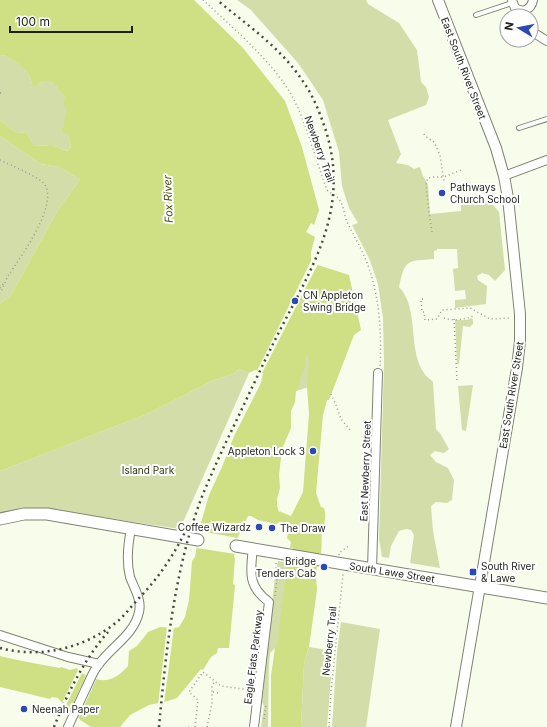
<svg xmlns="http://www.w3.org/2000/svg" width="547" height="727" viewBox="0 0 547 727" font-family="Inter,sans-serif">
<rect width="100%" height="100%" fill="#f8fceb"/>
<!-- green -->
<path fill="#d3dda9" d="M237,0H366L368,4L399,23L417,50L421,82L426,87L429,97L426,105L388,120L401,154L396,163L408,165L414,169L420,167L423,176L428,185L430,214L461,211V201L466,196L491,202L499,212L505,270L495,281L489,275L482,273L477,276L478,280L487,286L486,304L455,308V300L466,299L465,290L455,291L453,269L458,268L457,249H437V250L434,251V259C407,261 405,259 399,287C420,309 407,349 424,373C426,377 431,379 433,382L436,429L440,433L449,449L444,453L435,451L430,455L436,462L448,468L454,480L452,500L447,503L436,502L431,506L433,531L440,568L410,563L414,535L411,530L406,529L399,531L391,546L389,558L382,557L379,539L384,363L383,318L378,284L369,258L352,225L358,223L349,208L342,186L339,152L323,100L298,63L251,10Z
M5,55C18,62 29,69 32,84H39L44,81H50L60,88L65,98L68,111L61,132L68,135L71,147L67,151L52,145L34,146L27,133L15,132L0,120V56Z
M0,136L41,164L59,167L80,179C74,190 65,199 58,210L11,295L0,304Z
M472,318L473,321V324L470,327L463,326L459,364H457L455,320H467Z
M309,345V387L296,391L302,364Z
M239,369L249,373L180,529L40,508L18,510L0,514V471L147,414L212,381L235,373Z
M473,385L466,431L462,430L458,386Z
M278,561L288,563L285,577L270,727H261L264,706L262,702L275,576Z
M341,622L380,629L366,727H332L337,652Z
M309,647L333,651L327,727H301L304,664Z"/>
<!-- water -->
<path fill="#cedf84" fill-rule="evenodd" d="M0,0H194L243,48L285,101L302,147L319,210L314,225L311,223L306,232L315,237L311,252V261L318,265L349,275L361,330L354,335L329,400H327L323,415L316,493L321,507L324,508C327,518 324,524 322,534C321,540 322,546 321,553H319L317,567H318L319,588L312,636L304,664L301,727H270L272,651L277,646L285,577L288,563H291L293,548H290L291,542L287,538L290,524L280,522L276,524L258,520L251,516H248L238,537L234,557L235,558L233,584L235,585L229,648H218L217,653L211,657L203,670L201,669L177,698L168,701L149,705L130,715L120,727H91L80,720L79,718L69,712L58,698L52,697L50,699L0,687V656C20,661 40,664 60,668L61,667L70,670L77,668L78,671C99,682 110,686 128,666L129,651L137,646L148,632L160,627L175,628L179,627L185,617L189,600L192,561L195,557L201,523L209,495L222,467L234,436L261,383L263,373L255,370L249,373L239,369L235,373L212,381L147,414L0,471V304L11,295L58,210C65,199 74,190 80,179L59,167L41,164L0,136V120L15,132L27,133L34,146L52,145L67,151L71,147L68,135L61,132L67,111L63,103L65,98C62,92 54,80 46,81C42,81 38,85 34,86L32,84C29,69 18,63 5,55L0,56ZM306,355L309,359L307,388L309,414L303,492L291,516L281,512L279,501L287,441L293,433L294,419L292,412L296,405L297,391L300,378L304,372Z"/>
<!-- pier -->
<path fill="#f8fceb" d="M311,261L318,264L262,373L257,371Z
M296,391H298L297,405L295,412L293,433L288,444L284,467V486L280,500L282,511L279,512L277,506V499L280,488L279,475L282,449L291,428V411L295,402Z
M200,531L238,538L235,554L197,548Z
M317,567L320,568V604L314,634L309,647L317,590L316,575Z
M167,626L174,627L164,704L158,705Z
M275,648L271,676V727H268L269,667L270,653Z
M78,670L82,673L64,709L61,705Z
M86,675L96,680L79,717L69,713Z"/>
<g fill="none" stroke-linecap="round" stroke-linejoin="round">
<!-- service casing -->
<g stroke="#7f8373" stroke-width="6">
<path id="service" d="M476,15L512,3
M519,128L547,119"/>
</g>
<!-- minor casing -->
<g stroke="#7f8373" stroke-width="10">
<path id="minor" d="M512,0L515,8C523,13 531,10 533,0
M531,31L547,41
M504,176L547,160
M253,548C250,572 248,587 269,602L254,727
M372,569L378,373
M0,635L68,657L99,664
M68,727C74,714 80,701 86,688C90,680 93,671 99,664C112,646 134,635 139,612C142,600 134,588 130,577C126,561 128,544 131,529"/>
</g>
<!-- tertiary casing -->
<g stroke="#7f8373" stroke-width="12">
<path id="tertiary" d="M438,0L496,148L504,176L508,198L520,314V341L517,368L456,727"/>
</g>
<!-- secondary casing -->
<g stroke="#7f8373" stroke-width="13">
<path id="secondary" d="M0,519L24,514H47L198,540
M236,546L547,598"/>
</g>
<!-- path -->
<path stroke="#999b8f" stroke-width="1.5" stroke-dasharray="1 3" stroke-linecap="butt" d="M203,0C232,27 273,62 292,96C308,126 315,159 327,190C331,194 336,195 339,199C344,206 344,215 347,222C353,234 360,246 365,258C379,290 382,332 380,367
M0,93H2
M424,134L425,136L434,142L440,155L444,182
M0,160C10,165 40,177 45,185C58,206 20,258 8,276C5,282 3,288 0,293
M432,232L429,213L426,183L428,178L434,177H444L461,170
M0,288L3,284
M423,299H421L422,312H424L425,320L437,319L442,310L470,308L490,319L511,318
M444,318C452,321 464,320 473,316
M454,319L457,380
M331,394L336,405L341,419L351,431
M339,555V553L350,545
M275,596L277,579L276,562
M213,692L219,693
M264,719L266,705
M188,727H190
M195,727L198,700L189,692L203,672L221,686L250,690
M207,727L212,703V687L214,682
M329,727L331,691L343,574"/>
<!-- service -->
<use href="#service" stroke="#fff" stroke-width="4"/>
<!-- minor -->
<use href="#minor" stroke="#fff" stroke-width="8"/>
<!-- tertiary -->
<use href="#tertiary" stroke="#fff" stroke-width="10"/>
<!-- secondary -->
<use href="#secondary" stroke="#fff" stroke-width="11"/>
<!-- rail -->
<path stroke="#474840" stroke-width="2.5" stroke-dasharray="2 4" stroke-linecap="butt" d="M0,648C41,659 86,648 118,621C126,614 133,604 141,596C160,576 175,553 187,528
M54,727C67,694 85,658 108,632
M159,727C166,650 175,565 203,494C211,475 219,457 228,438C244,405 259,372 275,340C310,270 351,212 326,131C320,113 313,95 302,80C280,47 247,25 217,0"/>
</g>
<!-- markers -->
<g fill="#2a48b8" stroke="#fff" stroke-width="1.5">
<circle cx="442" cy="193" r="4"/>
<circle cx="295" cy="301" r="4"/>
<circle cx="313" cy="451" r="4"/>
<circle cx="259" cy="527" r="4"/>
<circle cx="272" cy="528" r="4"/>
<circle cx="324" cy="567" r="4"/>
<rect x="469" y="568" width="8" height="8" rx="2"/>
<circle cx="24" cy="709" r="4"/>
</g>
<g text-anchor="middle" stroke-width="4" stroke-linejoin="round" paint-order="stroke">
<!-- street labels -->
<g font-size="10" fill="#1e1f19" stroke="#fff">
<text transform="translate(464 68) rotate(69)" y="4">East South River Street</text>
<text transform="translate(320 149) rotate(70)" y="4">Newberry Trail</text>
<text transform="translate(511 395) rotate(-81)" y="4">East South River Street</text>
<text transform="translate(365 471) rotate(-88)" y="4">East Newberry Street</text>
<text transform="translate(392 572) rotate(9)" y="4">South Lawe Street</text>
<text transform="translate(329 641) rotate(-84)" y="4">Newberry Trail</text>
<text transform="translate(253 657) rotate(-83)" y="4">Eagle Flats Parkway</text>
</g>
<!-- poi labels -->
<g font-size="10" fill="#1e1f19" stroke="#fff" text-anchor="start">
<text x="450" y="191">Pathways<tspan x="450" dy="12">Church School</tspan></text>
<text x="303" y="299">CN Appleton<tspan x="303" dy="12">Swing Bridge</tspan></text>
<text x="305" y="455" text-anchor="end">Appleton Lock 3</text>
<text x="251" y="531" text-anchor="end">Coffee Wizardz</text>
<text x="280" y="532">The Draw</text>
<text x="316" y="565" text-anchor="end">Bridge<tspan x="316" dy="12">Tenders Cab</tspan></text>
<text x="481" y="570">South River<tspan x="481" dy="12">&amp; Lawe</tspan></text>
<text x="32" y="713">Neenah Paper</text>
</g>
<!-- park labels -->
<g font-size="10" fill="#323812" stroke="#fff">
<text x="148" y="474">Island Park</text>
</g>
<!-- water labels -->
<g font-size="11" font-style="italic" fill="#4b5412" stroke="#fff">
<text transform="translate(168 199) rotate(-92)" y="4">Fox River</text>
</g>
</g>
<!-- north arrow -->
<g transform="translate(519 28) rotate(280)"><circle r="19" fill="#ffffff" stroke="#a5a5a3"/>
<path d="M0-3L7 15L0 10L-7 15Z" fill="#2a48b8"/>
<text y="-6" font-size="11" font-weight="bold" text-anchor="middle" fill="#1e1f19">N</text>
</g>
<!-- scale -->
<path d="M10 26v6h122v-6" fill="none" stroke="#1e1f19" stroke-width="2"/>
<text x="16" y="26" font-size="12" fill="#1e1f19" stroke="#ffffff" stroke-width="3" paint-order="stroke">100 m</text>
</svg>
